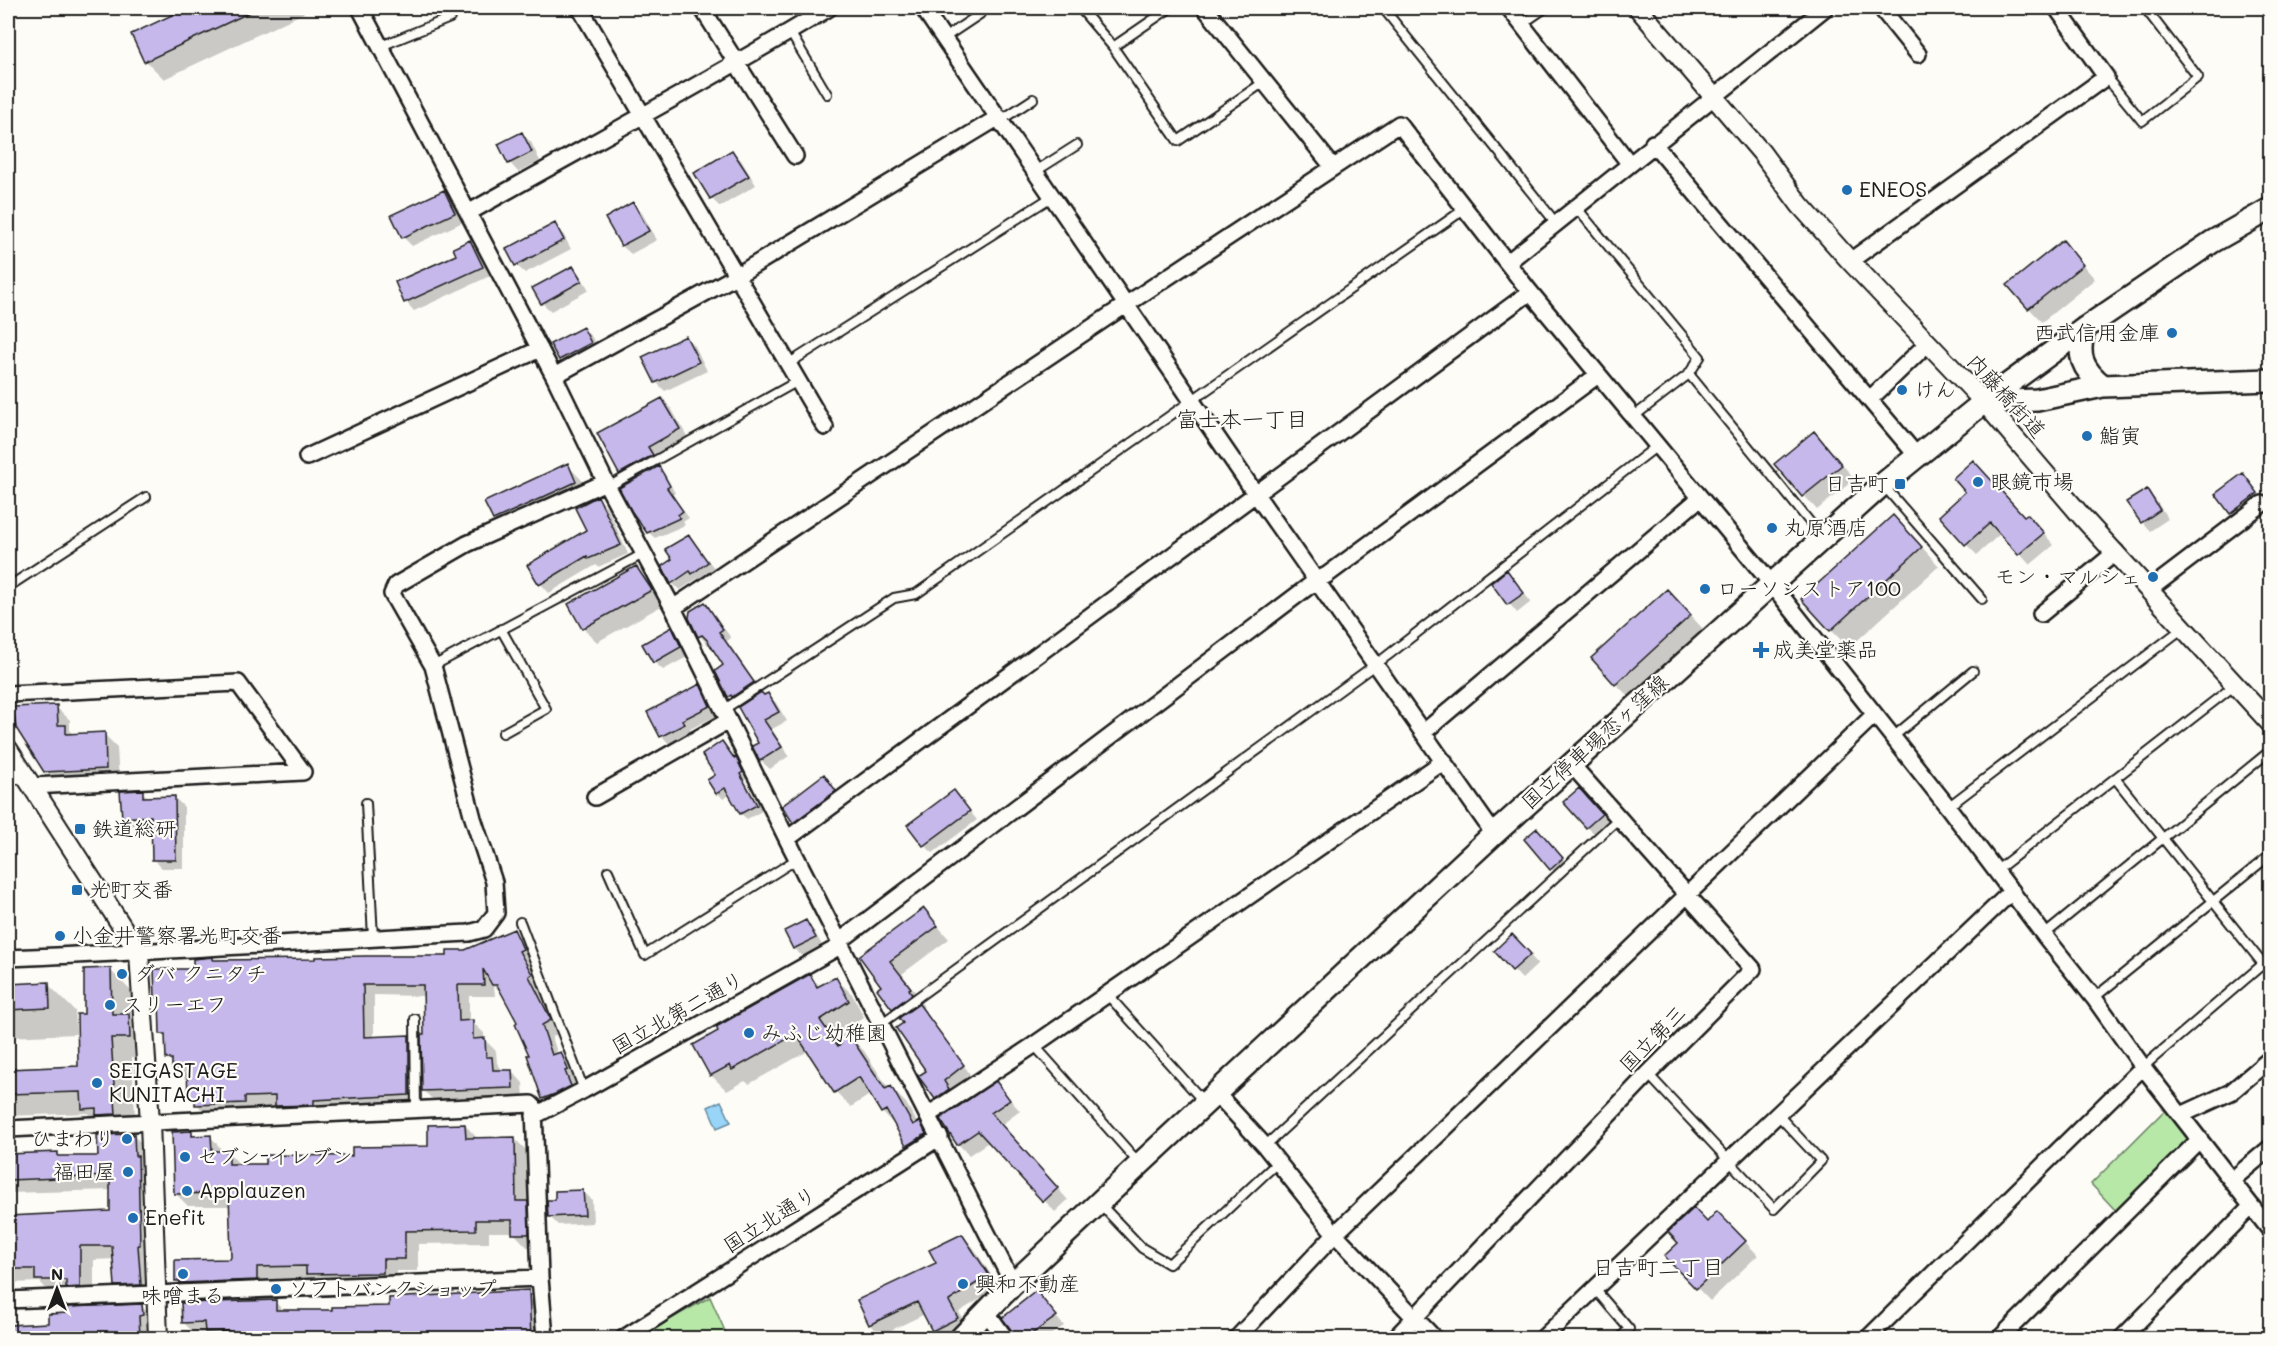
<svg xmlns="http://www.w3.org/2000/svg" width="2278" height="1346" viewBox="0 0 2278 1346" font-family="Mali,'Klee One',sans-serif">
<rect width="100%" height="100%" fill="#fdfcf7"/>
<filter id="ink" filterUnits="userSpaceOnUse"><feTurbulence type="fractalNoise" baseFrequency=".0167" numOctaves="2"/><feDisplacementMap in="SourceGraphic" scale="12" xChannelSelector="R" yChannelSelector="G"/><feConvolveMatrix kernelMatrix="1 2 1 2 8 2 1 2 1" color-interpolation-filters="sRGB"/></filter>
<g filter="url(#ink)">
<!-- green -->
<path fill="#b7e8a8" stroke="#6a8262" stroke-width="1.5" d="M2166,1109L2190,1141L2117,1212L2091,1184Z
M710,1297L728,1338H654L651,1330Z"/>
<!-- water -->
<path fill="#98d5f9" stroke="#668ba1" stroke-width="1.5" d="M721,1101L731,1122L717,1128L708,1107Z"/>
<!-- shadow -->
<path fill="#0003" fill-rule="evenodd" d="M190,8H301L304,13L164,79L146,61L133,35Z
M522,134L531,142L540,161L518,172L510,163Z
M732,151L741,160L756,185L720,207L711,198Z
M444,192L452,201L463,222L412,246L403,237Z
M633,204L642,213L657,240L631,254L622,246L607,219Z
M555,225L563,234L571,249L525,273L516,265Z
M469,242L478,250L490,276L414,311L406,302L458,255Z
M2063,242L2095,279L2042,322L2029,308Z
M573,267L581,276L589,290L551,311L542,303Z
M583,329L592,337L599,352L569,367L560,359Z
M686,338L695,346L707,371L665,391L656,382Z
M662,400L671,408L688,438L656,456L660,464L657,466L665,474L675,493L672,495L689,518L683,522L685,525L655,538L648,532L630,483L620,473Z
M1814,433L1855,479L1817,510L1776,464Z
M567,465L581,479L589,496L508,533L494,519Z
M2243,475L2266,503L2240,522L2231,513Z
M2146,491L2155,499L2168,519L2150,531L2142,522Z
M1967,492L2024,518L2038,527L2054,545L2030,565L2001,533L1977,555L1966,544Z
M598,498L607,507L628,554L598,567L596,565L549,593L541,584L588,530Z
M1911,535L1939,566L1849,648L1831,630Z
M689,537L715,569L700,580L698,578L680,590L672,583L664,567L674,560Z
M637,570L658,592L665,604L597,642L583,628L570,605Z
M1507,572L1531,602L1517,613L1493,583Z
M705,604L713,613L731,638L727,641L762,692L760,693L764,697L768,695L776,703L787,721L772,729L789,756L770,769L761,761L754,747L760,743L743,706L740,703L738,704L729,696L725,666L711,643L708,645L700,636L690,614Z
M1681,605L1704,630L1629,697L1616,684Z
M671,629L680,638L689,656L663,670L654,662Z
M700,686L708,695L718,715L690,729L692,733L670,745L662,736L649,713Z
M56,707L70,720V731L74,735L104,734L117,747L119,782L59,785L46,771Z
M722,743L741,765L748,778L745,780L762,811L747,819L741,814L730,794L723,799L718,793L717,775Z
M824,776L844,800L802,830L794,822Z
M142,792L149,798H175L184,807V868H162L153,859V824L133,826L124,817Z
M954,792L977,820L933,853L924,845Z
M1587,798L1610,823L1596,835L1587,827Z
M1546,839L1571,868L1560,878L1526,840Z
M924,910L949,939L902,974L922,1001L921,1002L924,1007L922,1008L970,1074L950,1090L956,1098L944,1106L936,1098L928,1071L903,1017L893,1008L883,986L861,957Z
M805,922L814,931L823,947L803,957L794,949L786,932Z
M513,931L525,942L533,961L529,962L542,986L539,988L561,1032L552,1037L558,1055L561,1054L572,1065L581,1097L555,1109L544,1098L520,1023L504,995L494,986L495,996H469V1022H472L484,1033V1039L496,1051L497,1063L503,1071H512L523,1083L524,1099L435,1102L423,1090V1052H420V1106L288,1117L278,1108H256V1114L208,1116L190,1097L189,1079H185L167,1058V1039L162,1034L160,1001L156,997L212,959L214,961L449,958ZM374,995L424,996L426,1036L423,1051L409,1036L374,1038Z
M1512,936L1538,964L1522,979L1496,951Z
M110,970L131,991L132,1018L150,1036V1058H132L136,1135H133L147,1149L154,1298L131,1299L117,1285L115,1259L94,1260V1301L50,1293L40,1282L8,1283V1218L112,1213V1190L8,1193V1155L57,1153L61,1157H99L119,1135L112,1129H104L88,1113L8,1116V1070L80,1067L86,1016Z
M810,976L821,987L836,979L852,994L864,1017L835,1037L838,1041L848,1035L864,1051L889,1089L891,1088L906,1103L918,1124L935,1139L941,1150L923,1160L907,1145L897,1128L882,1112L871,1094L851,1107L836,1092L808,1051L749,1084L745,1081L727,1091L711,1075Z
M48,984L75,1011L76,1034L8,1037V986Z
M996,1083L1020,1111L1001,1125L1068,1200L1055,1212L990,1141L969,1155L958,1144Z
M465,1125L478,1139L514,1138L528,1152L529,1204L540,1216L541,1247H527L513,1232H489V1243L418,1244V1271H396V1286L321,1287L313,1279L270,1280V1293L190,1294L176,1281L231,1260V1206H188L175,1193L192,1133L196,1137H211L224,1152H228L241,1166L267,1165L354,1157L430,1147Z
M583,1191L592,1200L593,1223L558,1225L549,1216L557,1202Z
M1717,1213L1758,1255L1710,1301L1666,1256Z
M962,1236L973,1247L999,1287L959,1312L968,1329L949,1338H942L934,1330L925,1314L881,1335L870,1324L938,1264Z
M528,1291L540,1304L542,1338H213L209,1334L196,1335L183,1322L275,1302L285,1312L334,1311L391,1307Z
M1036,1293L1064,1326L1046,1338H1017L1014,1332Z
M141,1306L152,1316L153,1338H8V1327L50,1325Z"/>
<!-- building -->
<path fill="#c6b8ea" stroke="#1c1c1c" stroke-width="1.5" d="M187,8H259L144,62L131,34Z
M522,132L532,152L508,164L498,144Z
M732,150L749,176L710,199L694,173Z
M444,190L455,213L402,238L391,215Z
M633,202L649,231L621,246L605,218Z
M555,223L564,240L515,266L506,249Z
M470,240L483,267L404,303L395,282L456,255L453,248Z
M2063,240L2083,265L2028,309L2007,285Z
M573,266L582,281L541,304L532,288Z
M583,327L591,343L559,360L550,344Z
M686,336L699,362L655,383L642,357Z
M662,398L680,429L648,447L653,455L619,474L597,433Z
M1814,431L1842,465L1802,497L1774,464Z
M1973,460L2024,516L2027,514L2044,533L2018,555L1990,523L1965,545L1939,516L1965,492L1953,478Z
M568,463L576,482L493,520L484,502Z
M659,466L670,486L667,488L683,511L678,515L680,518L647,533L632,512L619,488Z
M2243,473L2258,493L2230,514L2215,494Z
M2147,489L2160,510L2141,523L2126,502Z
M598,496L621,545L588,559L587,556L539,585L527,565L586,530L575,508Z
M1893,515L1922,547L1830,631L1801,599Z
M689,535L708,562L692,574L690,571L671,584L662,566L672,559L665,549Z
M636,566L652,590L582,629L568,604Z
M1507,570L1524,593L1507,605L1491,583Z
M1667,589L1691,615L1615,685L1591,658Z
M705,602L723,629L719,632L754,682L732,697L731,695L728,697L715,671L723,665L707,640L702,635L698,637L689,618L690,611Z
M672,627L681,647L653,663L642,644Z
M700,684L710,706L682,720L685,724L660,737L647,712Z
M761,692L764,695L768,693L779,712L764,720L782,747L760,761L752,746L758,743L738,707Z
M57,705L58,725H66V734L105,732L106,769L44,772L16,728L13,707Z
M722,741L734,758L736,757L743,772L740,774L757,805L740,814L725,788L716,794L707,780L715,775L702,755Z
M824,774L836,791L793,823L782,806Z
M1579,788L1602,814L1586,828L1563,802Z
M143,790V797L175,796L176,860H152L151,816L122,818L120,791Z
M954,790L970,811L923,846L907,825Z
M1537,828L1563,858L1550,870L1524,839Z
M924,908L938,926L890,961L911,988L909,989L912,994L892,1009L877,989L881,986L859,956Z
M806,920L816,938L793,949L784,931Z
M514,929L523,949L519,951L532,974L529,976L551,1020L542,1025L552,1055L561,1052L568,1070L565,1071L571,1086L555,1094L542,1099L527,1055H529L515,1024L517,1022L497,985H492L483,969L484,985H458L459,1021L473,1020V1039L485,1038L486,1057H492L493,1070H512L513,1088L422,1091L421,1034H424L423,985H363L364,1037L409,1035V1095L314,1100V1105L275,1106V1096L245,1097V1103L195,1105V1098H188L187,1068L172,1069V1059H166L165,1034H160L159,998H155L154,969H193V959L213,957V960L315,959V957L365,956H447V950H465Z
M1512,934L1531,954L1512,971L1494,951Z
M111,968L112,1014H129L130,1038H111L116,1114L96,1115V1108L82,1109L81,1092L8,1094V1069L78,1066L77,1014H84V969Z
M810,974L817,987L836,977L849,1001L820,1020L838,1046L841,1044L838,1040L848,1033L885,1089L891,1086L913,1125L920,1121L926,1134L906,1146L886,1110L881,1113L859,1077L834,1093L796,1034L732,1070L730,1065L710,1076L693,1045L718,1031L716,1027Z
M49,982L50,1008L8,1010V984Z
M919,1004L964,1065L944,1081L949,1089L935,1099L918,1076L926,1071L896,1028L903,1023L899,1018Z
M996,1081L1010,1100L991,1113L1058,1188L1043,1202L978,1131L957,1145L940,1119Z
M465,1124L466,1138L515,1137L516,1201H528L529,1234H512V1220H476V1230L405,1231V1259H383V1273L306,1274V1266L257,1267V1280L180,1283V1281H175V1260L230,1259L231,1257L229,1193L174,1194L172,1132L192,1131V1136L211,1135L212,1151H229V1164H265V1155L352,1156V1147L428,1146V1125Z
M134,1134L135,1156H138L140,1245H138L141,1285L115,1286L112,1246H80V1287L66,1288V1280H35V1269H8V1216L110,1211V1176L8,1180V1154L58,1152V1156H98L97,1135Z
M583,1190L585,1215L548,1217L547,1200H555V1191Z
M1694,1208L1707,1222L1717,1211L1746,1241L1696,1289L1664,1256L1678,1243L1668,1232Z
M962,1234L989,1275L949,1301L958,1318L932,1331L917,1302L869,1325L857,1300L936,1263L929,1250Z
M529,1290L531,1338H230L229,1331L205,1332L204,1322L182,1323L181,1303L276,1300V1310H332V1307L389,1306V1298Z
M1036,1291L1057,1316L1026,1338H1015L1013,1332L1002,1318Z
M142,1304L143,1315L139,1316L140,1337L8,1338V1325L48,1323V1314L67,1313V1307Z"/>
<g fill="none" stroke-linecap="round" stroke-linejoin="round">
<!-- service casing -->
<g stroke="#1c1c1c" stroke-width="12">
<path id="service" d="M1080,8L1113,47L1178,141L1264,82
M1383,8L1556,223
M1522,24L1545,8
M790,32L827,94
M944,38L980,14L975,8
M381,46L450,18
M1113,47L1170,8
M2106,77L2142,121L2198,77L2145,8
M1001,120L1033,99
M1036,171L1077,145
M1576,207L1700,357L1689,374L1633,417
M788,364L1053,196
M1689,374L1822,537
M1884,486L1982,599
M608,487L798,381
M8,587L146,497
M501,629L546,709L503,733
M433,666L643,554
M723,710L894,598L916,594L1466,208
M1893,737L1973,671
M2115,778L2270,973
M366,803L373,938
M1948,807L2183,628
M1997,870L2235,685
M608,871L645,955L797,859
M520,922L584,1090
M2044,935L2270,751
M1106,993L1204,1102
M2094,998L2270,855
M415,1019L416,1110
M881,1024L1387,656L1657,446
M1034,1045L1138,1162
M2143,1067L2270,958
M1648,1074L1774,1209L1821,1161L1778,1115
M1265,1146L1619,818
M1101,1205L1142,1248L1169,1264L1277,1163
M1594,1288L1629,1329L1620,1338"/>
</g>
<!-- minor casing -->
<g stroke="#1c1c1c" stroke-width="20">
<path id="minor" d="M360,8L554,376L608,487L673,608L787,839L1013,1284
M580,8L825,427
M702,8L795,156
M923,8L1255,493L1494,834
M1205,8L1333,167
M1509,8L1629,163
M1881,8L1918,54
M1653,143L1917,456
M468,213C588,145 711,80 829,8
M1850,261L2106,77L2058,10L2061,8
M1508,262L1825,8
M554,376L736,276L999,117
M1870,399L1928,343
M307,457L540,349
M2150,589L2262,504
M673,608L1127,304L1399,124L1530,292L1771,583L1948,807L2044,935L2094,998L2143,1067L2270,1230
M2041,614L2116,552
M8,694L238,683L303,772L33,786
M1424,732L1700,498
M8,776L25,775
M595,797L728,721
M787,839L1530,292
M840,941L1317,580L1327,575L1598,375
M8,958C161,952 315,941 469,933L484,929L496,913L494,882L473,818L433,666L392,594L396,585L467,544L606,482
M1216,1093L1265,1146L1335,1234L1434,1338
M928,1115L1034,1045L1444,761
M2181,1115L2231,1092L2270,1059
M534,1116L584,1090L842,945
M8,1129L531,1104L534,1107L540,1278L545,1338
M2232,1180L2270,1148
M8,1300L540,1278
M987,1313L1005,1338
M624,1338L940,1137
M1237,1338L1335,1234L1874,715
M1395,1338L1648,1074L1753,969L1571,764
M1543,1338L2012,891
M1868,1338L2143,1067
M2000,1338L2200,1139
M2122,1338L2251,1207"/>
</g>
<!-- tertiary casing -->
<g stroke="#1c1c1c" stroke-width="22">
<path id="tertiary" d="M1638,8L1761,152L1800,205L1850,261L1984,402L2084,519L2270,723
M8,749L139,953L150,1122L158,1338"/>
</g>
<!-- secondary casing -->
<g stroke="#1c1c1c" stroke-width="26">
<path id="secondary" d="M2085,328C2076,355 2082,369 2103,386
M1984,402L2037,400L2103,386L2270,380
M961,1338L1013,1284L1140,1164L1494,834L1883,484L1984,402L2085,328L2212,242L2270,209"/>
</g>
<!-- service -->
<use href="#service" stroke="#fdfcf7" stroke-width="8"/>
<!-- minor -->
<use href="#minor" stroke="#fdfcf7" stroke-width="15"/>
<!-- tertiary -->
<use href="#tertiary" stroke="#fdfcf7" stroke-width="18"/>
<!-- secondary -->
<use href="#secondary" stroke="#fdfcf7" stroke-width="21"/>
</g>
</g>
<!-- markers -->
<g fill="#1f6fb2" stroke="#fdfcf7" stroke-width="2">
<circle cx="1847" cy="190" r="6"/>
<circle cx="2172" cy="333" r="6"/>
<circle cx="1902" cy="390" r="6"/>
<circle cx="2087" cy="436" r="6"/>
<circle cx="1978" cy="482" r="6"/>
<rect x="1894" y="478" width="12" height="12" rx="3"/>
<circle cx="1772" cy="528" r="6"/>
<circle cx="2153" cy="577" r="6"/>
<circle cx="1705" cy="589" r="6"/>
<path d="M1758 641h6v6h6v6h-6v6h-6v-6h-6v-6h6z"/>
<rect x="74" y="823" width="12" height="12" rx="3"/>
<rect x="71" y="884" width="12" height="12" rx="3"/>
<circle cx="60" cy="936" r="6"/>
<circle cx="122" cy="974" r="6"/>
<circle cx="110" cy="1005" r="6"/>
<circle cx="749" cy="1033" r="6"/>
<circle cx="97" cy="1083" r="6"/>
<circle cx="127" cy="1139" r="6"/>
<circle cx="185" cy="1157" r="6"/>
<circle cx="128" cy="1172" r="6"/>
<circle cx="187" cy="1191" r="6"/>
<circle cx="133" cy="1218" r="6"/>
<circle cx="183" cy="1274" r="6"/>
<circle cx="963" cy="1284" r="6"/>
<circle cx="276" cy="1289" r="6"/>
</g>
<g text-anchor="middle" stroke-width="4.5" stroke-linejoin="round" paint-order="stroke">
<!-- poi labels -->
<g font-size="21" fill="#1c1c1c" stroke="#fdfcf7" text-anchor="start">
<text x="1859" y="197">ENEOS</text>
<text x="2160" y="340" text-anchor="end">西武信用金庫</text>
<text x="1914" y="397">けん</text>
<text x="2099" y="443">鮨寅</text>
<text x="1990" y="489">眼鏡市場</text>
<text x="1888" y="491" text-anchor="end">日吉町</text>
<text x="1784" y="535">丸原酒店</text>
<text x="2141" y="584" text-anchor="end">モン・マルシェ</text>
<text x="1717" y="596">ローソンストア100</text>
<text x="1773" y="657">成美堂薬品</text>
<text x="92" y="836">鉄道総研</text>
<text x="89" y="897">光町交番</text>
<text x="72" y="943">小金井警察署光町交番</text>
<text x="134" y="981">ダバ クニタチ</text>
<text x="122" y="1012">スリーエフ</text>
<text x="761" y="1040">みふじ幼稚園</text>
<text x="109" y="1078">SEIGASTAGE<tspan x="109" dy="24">KUNITACHI</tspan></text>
<text x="115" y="1146" text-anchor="end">ひまわり</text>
<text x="197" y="1164">セブン-イレブン</text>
<text x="116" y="1179" text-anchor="end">福田屋</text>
<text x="199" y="1198">Applauzen</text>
<text x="145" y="1225">Enefit</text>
<text x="975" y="1291">興和不動産</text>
<text x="288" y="1296">ソフトバンクショップ</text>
<text x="183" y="1303" text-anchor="middle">味噌まる</text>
</g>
<!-- street labels -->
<g font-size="21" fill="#1c1c1c" stroke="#fdfcf7">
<text transform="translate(2006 396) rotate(48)" y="7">内藤橋街道</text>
<text transform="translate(1595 742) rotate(-42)" y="7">国立停車場恋ヶ窪線</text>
<text transform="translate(678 1013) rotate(-29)" y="7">国立北第二通り</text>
<text transform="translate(1653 1039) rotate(-45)" y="7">国立第三</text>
<text transform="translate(770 1220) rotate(-32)" y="7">国立北通り</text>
</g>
<!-- neighbourhood labels -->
<g font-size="22" fill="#1c1c1c" stroke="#fdfcf7">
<text x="1242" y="427">富士本一丁目</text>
<text x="1658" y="1275">日吉町二丁目</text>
</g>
</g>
<!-- margin -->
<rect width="2278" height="1346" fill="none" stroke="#fdfcf7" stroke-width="30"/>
<rect x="15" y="15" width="2248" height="1316" fill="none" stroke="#1c1c1c" stroke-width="2" filter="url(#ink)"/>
<!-- north arrow -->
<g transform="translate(57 1289)" stroke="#fdfcf7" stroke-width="4.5" paint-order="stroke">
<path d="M0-4.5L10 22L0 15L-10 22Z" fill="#1c1c1c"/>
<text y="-9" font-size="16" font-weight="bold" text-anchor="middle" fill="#1c1c1c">N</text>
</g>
</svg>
